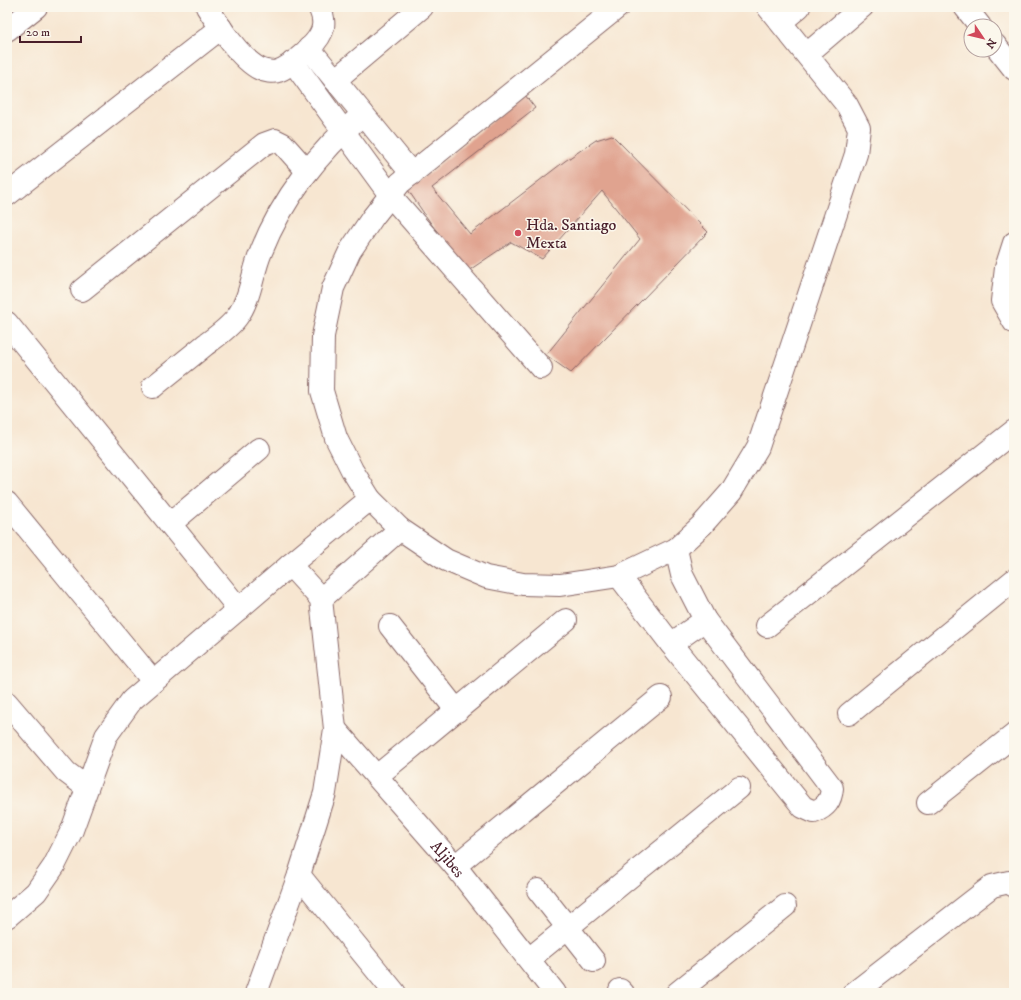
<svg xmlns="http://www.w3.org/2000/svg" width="1021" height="1000" viewBox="0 0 1021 1000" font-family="'IM FELL DW Pica',serif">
<rect width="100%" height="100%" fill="#fbf7ec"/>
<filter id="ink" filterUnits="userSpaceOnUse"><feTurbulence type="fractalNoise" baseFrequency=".025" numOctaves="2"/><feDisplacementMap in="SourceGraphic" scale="8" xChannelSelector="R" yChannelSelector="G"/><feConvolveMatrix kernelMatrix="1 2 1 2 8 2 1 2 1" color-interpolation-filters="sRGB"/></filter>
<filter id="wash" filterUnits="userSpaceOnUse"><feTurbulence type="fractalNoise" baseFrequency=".012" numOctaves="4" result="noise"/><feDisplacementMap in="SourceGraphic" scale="16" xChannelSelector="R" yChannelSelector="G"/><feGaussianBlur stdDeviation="0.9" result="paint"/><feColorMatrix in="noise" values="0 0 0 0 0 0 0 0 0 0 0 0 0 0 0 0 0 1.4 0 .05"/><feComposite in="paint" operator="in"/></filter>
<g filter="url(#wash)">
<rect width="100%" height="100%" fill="#f7e6d1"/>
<g id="blocks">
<!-- building -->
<path fill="#e0a38f" d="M525,95L535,108L432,188L470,234L565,161L596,140L612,135L708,232L571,373L546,355L640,239L602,191L542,259L511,242L465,273L408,190Z"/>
</g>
</g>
<g filter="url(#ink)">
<use href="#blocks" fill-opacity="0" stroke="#876565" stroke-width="1"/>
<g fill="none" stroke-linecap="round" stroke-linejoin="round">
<!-- minor casing -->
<g stroke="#876565" stroke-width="24">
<g id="minor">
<path d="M207,7C219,26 240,59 260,69C264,71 274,73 278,71C290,67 316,45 321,33C325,25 323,15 319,7"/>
<path d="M618,7L400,183L373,217L350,251L333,288L323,336L322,391L336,438L352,470L370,499L400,529L446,560L486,577L523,584L560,585L619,576L676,549L702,525L731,492L758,447L856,154L859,128L847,105L768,7"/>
<path d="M965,7L980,26"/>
<path d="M781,22L799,7"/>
<path d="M7,30L36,7"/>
<path d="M995,45L1014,69"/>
<path d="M309,48L412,174"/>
<path d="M807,54L862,7"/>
<path d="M293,62L390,195L541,368"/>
<path d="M335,80L422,7"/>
<path d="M7,195L221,28"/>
<path d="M1014,243L1006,268L1002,301L1014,322"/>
<path d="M82,290L264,144L275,140L283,144L307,171"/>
<path d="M7,323L239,609"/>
<path d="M153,387C170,373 188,359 205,345C216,337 229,328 237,317C251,298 252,273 261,252C282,199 319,151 363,114"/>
<path d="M7,503L153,681"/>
<path d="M170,524L259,449"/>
<path d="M619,576L671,644L803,807L814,812C826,807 831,801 832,788L705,620L682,575L676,549"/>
<path d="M321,599L400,529"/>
<path d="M390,626L457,711"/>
<path d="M767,626L1014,431"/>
<path d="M671,644L705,620"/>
<path d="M7,703L66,772L86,787"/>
<path d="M849,714L1014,580"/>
<path id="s1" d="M335,729L455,866L555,993"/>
<path d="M377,776L566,620"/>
<path d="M928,803L1014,735"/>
<path d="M455,866L661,697"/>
<path d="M299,875L395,993"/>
<path d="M538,890L594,961"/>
<path d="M7,917L36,892L54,866L72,830L106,736L132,700L290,565L370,499"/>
<path d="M529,959L739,788"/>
<path d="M620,990L623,993"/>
<path d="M256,993L299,875L325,793L335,729L321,599L290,565"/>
<path d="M677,993L785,906"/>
<path d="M854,993L992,886L1009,882L1014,886"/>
</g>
</g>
<!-- minor -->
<use href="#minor" stroke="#fff" stroke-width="22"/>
</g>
</g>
<!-- markers -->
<circle fill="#d1495b" stroke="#fbf7ec" stroke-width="1.5" cx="518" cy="233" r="4"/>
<g text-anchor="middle" stroke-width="3" stroke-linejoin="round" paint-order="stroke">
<!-- poi labels -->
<g font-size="16" fill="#4a1f2b" stroke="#fbf7ec" text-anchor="start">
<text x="526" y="230">Hda. Santiago<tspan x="526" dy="18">Mexta</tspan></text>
</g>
<!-- street labels -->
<g font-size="16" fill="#4a1f2b" stroke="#fbf7ec">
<text dy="6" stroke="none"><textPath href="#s1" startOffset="172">Aljibes</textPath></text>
</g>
</g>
<!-- margin -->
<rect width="1021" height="1000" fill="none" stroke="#fbf7ec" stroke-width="24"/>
<!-- north arrow -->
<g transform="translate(983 38) rotate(125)"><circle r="19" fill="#fbf7ec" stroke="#b4a19f"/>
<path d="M0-3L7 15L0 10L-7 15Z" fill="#d1495b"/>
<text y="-6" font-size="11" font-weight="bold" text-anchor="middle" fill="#4a1f2b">N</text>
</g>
<!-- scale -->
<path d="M20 36v6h61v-6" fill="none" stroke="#4a1f2b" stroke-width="2"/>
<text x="26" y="36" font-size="12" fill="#4a1f2b" stroke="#fbf7ec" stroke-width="3" paint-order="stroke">20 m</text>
</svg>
